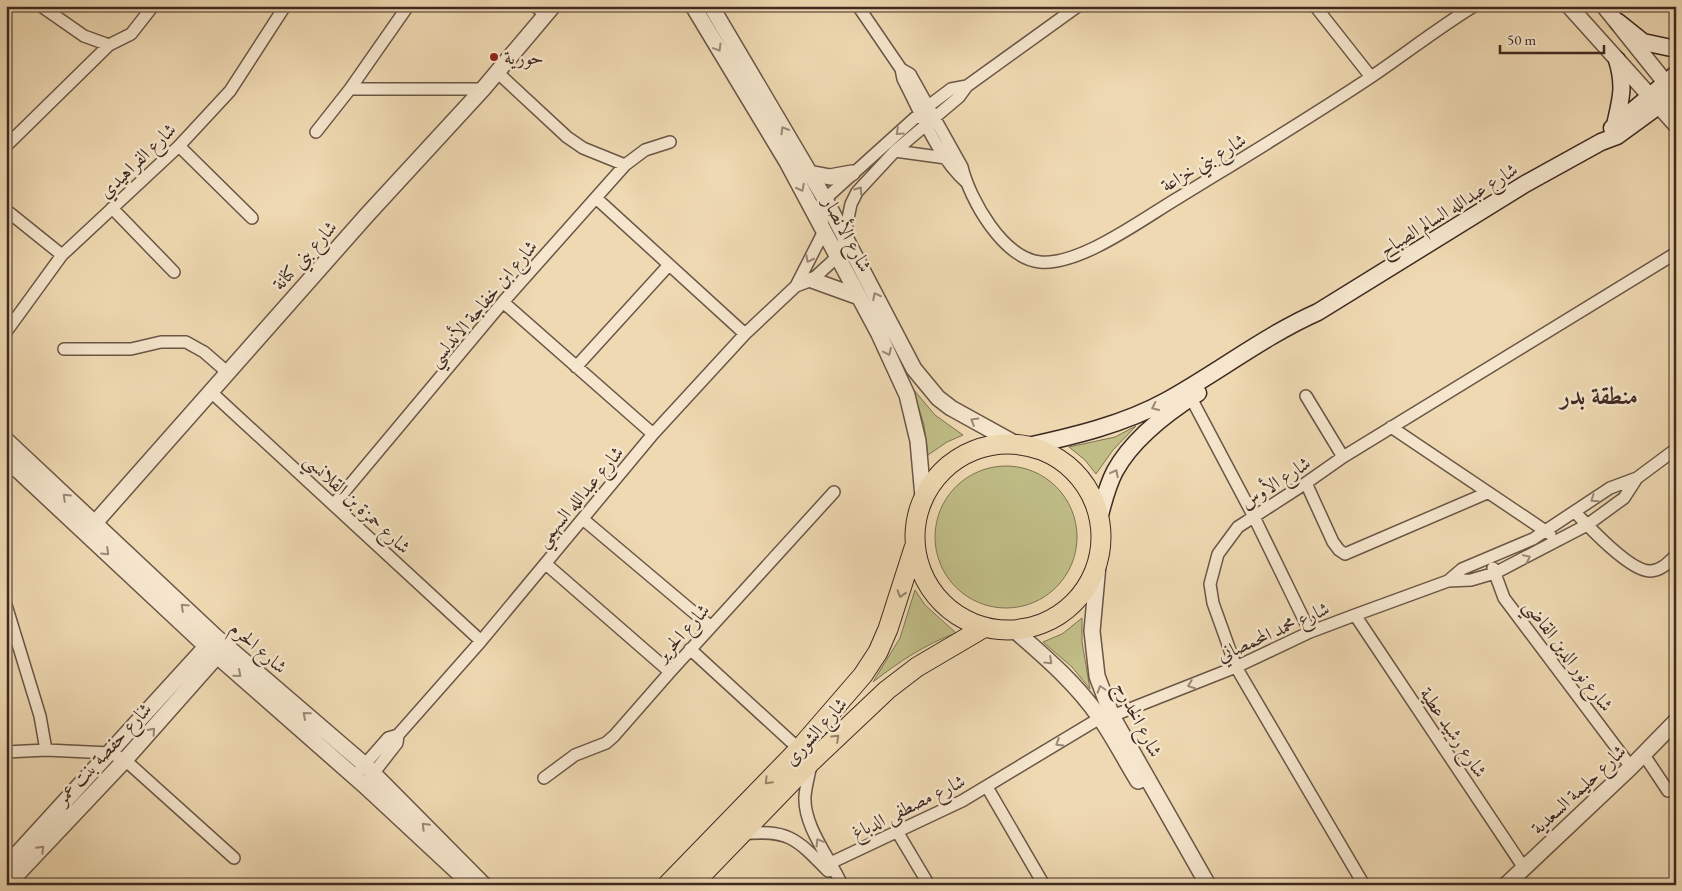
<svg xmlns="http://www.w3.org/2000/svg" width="1682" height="891" viewBox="0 0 1682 891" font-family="'EB Garamond',Amiri,serif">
<rect width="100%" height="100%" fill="#efd9b2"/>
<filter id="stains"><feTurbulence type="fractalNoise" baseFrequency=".004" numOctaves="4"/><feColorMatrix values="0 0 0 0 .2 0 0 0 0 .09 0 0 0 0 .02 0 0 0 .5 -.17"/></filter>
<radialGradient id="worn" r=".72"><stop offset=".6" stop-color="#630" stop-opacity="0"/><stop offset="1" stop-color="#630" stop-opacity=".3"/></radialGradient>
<!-- green -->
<path fill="#c0bd87" stroke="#7f7454" d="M913,389L935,415L963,435L947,442L928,455L924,425Z
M1136,426L1113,450L1096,474L1085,460L1069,447L1115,437Z
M935 537a71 71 0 1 1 142 0a71 71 0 1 1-142 0Z
M915,590L925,605L956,633C924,645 900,661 873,682L900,638Z
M1082,618V642L1090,689L1072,667L1043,642L1062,634Z"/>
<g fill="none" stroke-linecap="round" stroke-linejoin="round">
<!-- minor casing -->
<g stroke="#6a5646" stroke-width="14">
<path id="minor" d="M41,6L84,36L109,45L131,34L153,6
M535,6L546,15
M858,6L901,69L903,79C921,113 937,156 966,182
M1315,6L1371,77
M901,69L910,74L962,167C970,200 1003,258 1040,262C1080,266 1144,218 1178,198C1243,158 1308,119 1371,77C1405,54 1438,28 1474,6
M497,72L567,137L583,148L625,165
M350,89H483
M316,132L350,89L408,6
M6,146L109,45
M179,146L252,218
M895,151L946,158
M596,198L745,334
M112,208L174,272
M6,210L62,255
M796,286L823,233L822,215L825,199L927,107L951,89L967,86
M503,302L653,434
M6,332L62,255L179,146L230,91L285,6
M64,349H131L161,342H186L204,352L227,372
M576,367L668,266
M210,391L481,641
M1306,396L1343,457
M1191,398L1254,517L1310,632
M1391,427L1550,534
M1306,483L1333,542L1339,550L1345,554L1487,493
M334,504L503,302L625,165L645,150L670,142
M1575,512C1589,527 1630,571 1650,571C1661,571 1669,562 1676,555
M584,520L711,627
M546,564L670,672
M1493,568L1504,598L1631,767
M1448,581L1462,569L1533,539L1610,488L1637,478L1676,449
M6,605L40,716L46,750L6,752
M1355,615L1524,868
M690,649L799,749
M1112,716L1236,667L1310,632L1355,615L1448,581L1471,580L1495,573L1587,525L1624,498L1637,478
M46,750L110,753L125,760L234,858
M1644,755L1668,791
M811,765C809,775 806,785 805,796C803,826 830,858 842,885
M360,770L388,738L398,735L481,641L653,434L745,334L796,286L812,280L838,256L842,247L851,204L857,192L895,151L959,97L967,86L1078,6
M544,778L575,755L606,743L614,736L670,672L834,492
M369,779L397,743L398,735
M987,787L1044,885
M898,833L929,885
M741,834C788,829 796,838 828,871
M824,866L962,801L1100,718
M1364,885L1236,667L1213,603L1210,584L1218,554L1238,527L1306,483L1343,457L1676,253"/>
</g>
<!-- tertiary casing -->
<g stroke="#6a5646" stroke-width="18">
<path id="tertiary" d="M693,6L787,162L879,334L907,395L918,441L923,497
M711,6L825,199L914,369L938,398L951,408L1016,444
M1569,6L1676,125
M1604,6L1673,92
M809,173L830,177L852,173
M812,280L859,297
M6,440L216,637L365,765L484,885
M6,459L207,647L364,785L464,878
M86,533L367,215L483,89L553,6
M1099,554L1092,631L1097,676L1112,716L1208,885
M1013,629C1044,656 1076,683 1100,718C1114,738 1125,760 1138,781
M6,866L213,639
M7,885L125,760L224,648
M1506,885L1631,767L1676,721"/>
</g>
<!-- secondary casing -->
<g stroke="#3e2a22" stroke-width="19">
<path id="secondary" d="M1618,22L1643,42L1676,49
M1615,125C1621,99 1625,86 1617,60
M1612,128L1676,74
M1028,446C1074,436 1124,424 1166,401C1217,373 1264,336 1318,312L1525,184L1601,142L1617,136L1676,93
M1099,519C1103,503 1107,486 1115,471C1132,440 1168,412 1198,393"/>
</g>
<!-- primary casing -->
<g stroke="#3e2a22" stroke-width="21">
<path id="primary" d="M915 537a93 93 0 1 1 186 0a93 93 0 1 1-186 0Z
M667,885L799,749L863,675L878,652L888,629L914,548
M692,885L812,761L887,690L917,667L985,627"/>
</g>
<!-- minor -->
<use href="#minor" stroke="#f5e6cd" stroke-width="11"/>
<!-- tertiary -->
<use href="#tertiary" stroke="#f5e6cd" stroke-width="15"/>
<!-- secondary -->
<use href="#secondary" stroke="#f5e6cd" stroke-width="16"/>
<!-- primary -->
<use href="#primary" stroke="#efd9b2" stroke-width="19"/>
</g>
<!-- one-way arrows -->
<defs><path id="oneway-chevron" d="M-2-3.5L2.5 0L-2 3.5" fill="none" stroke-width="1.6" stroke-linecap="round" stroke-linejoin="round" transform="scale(1.25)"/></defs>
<g stroke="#9a8878">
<use href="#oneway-chevron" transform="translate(718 48) rotate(59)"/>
<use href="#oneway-chevron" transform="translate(784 130) rotate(-120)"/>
<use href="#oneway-chevron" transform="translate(899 132) rotate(138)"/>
<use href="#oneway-chevron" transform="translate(801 188) rotate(63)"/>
<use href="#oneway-chevron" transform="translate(859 190) rotate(-55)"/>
<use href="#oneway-chevron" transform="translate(809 259) rotate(117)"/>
<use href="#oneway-chevron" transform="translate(876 296) rotate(-117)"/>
<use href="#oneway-chevron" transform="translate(888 352) rotate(65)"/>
<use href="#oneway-chevron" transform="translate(1155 407) rotate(155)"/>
<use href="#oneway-chevron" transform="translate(974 421) rotate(-150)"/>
<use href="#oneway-chevron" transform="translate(1115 473) rotate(-62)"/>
<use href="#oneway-chevron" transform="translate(66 497) rotate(-136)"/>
<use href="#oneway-chevron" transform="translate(1594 499) rotate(145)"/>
<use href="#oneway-chevron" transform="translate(106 552) rotate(43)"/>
<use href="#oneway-chevron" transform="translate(1527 558) rotate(-26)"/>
<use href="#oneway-chevron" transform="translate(184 607) rotate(-137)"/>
<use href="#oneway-chevron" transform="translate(1049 661) rotate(43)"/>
<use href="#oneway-chevron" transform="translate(238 674) rotate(41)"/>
<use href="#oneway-chevron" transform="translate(1191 685) rotate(159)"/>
<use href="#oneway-chevron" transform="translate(1101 689) rotate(-108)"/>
<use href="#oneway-chevron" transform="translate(306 715) rotate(-139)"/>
<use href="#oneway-chevron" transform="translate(152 731) rotate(-48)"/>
<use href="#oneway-chevron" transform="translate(1059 743) rotate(148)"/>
<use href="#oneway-chevron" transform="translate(425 826) rotate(-135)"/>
<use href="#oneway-chevron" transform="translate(819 842) rotate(-121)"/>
<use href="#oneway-chevron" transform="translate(41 849) rotate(-46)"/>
</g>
<g stroke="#96826a">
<use href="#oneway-chevron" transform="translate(901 594) rotate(107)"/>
<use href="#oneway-chevron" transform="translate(836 738) rotate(-43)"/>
<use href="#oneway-chevron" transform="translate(768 781) rotate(134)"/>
</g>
<!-- markers -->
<circle fill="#8f2418" stroke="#f5e6cd" stroke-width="2" cx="494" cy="57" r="5"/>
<g text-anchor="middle" stroke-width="5" stroke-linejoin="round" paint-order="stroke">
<!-- poi labels -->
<g font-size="19" fill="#3e2a22" stroke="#f5e6cd" text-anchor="start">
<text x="504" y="64">حورية</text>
</g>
<!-- street labels -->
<g font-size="19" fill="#3e2a22" stroke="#f5e6cd">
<text transform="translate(137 160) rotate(-44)" y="7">شارع الفراهيدي</text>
<text transform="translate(1203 162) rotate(-31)" y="7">شارع بني خزاعة</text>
<text transform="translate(1448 209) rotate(-32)" y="7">شارع عبدالله السالم الصباح</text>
<text transform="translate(848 234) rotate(62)" y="7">شارع الأنصار</text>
<text transform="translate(304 255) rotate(-48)" y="7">شارع بني كنانة</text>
<text transform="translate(482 303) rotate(-50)" y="7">شارع ابن خفاجة الأندلسي</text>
<text transform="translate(1275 482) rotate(-33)" y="7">شارع الأوس</text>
<text transform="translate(579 496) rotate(-50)" y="7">شارع عبدالله السهمي</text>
<text transform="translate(358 503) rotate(43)" y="7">شارع حمزة بن القلانسي</text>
<text transform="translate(1273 631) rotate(-24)" y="7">شارع محمد المحمصاني</text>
<text transform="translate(682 632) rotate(-48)" y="7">شارع الحرير</text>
<text transform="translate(259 647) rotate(41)" y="7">شارع الحرم</text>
<text transform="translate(1569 655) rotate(53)" y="7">شارع نور الدين القاضي</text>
<text transform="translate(1139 719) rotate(63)" y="7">شارع الخدرج</text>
<text transform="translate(815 731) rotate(-48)" y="7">شارع الشورى</text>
<text transform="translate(1454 732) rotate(56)" y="7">شارع رشيد عطية</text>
<text transform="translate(103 753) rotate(-47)" y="7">شارع حفصة بنت عمر</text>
<text transform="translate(1578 789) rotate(-43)" y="7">شارع حليمة السعدية</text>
<text transform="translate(908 806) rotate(-26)" y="7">شارع مصطفى الدباغ</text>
</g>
<!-- district labels -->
<g font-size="24" font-weight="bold" fill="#3e2a22" stroke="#f5e6cd">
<text x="1599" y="404">منطقة بدر</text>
</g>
</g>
<!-- margin -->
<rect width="1682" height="891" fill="none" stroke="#efd9b2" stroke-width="25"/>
<rect x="8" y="8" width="1667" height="876" fill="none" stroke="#3e2a22" stroke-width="2.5"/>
<rect x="12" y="12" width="1657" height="866" fill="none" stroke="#3e2a22"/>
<!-- scale -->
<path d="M1500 45v8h104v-8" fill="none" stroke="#3e2a22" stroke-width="2.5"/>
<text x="1507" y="45" font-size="15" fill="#3e2a22" stroke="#f5e6cd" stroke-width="4" paint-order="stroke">50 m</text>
<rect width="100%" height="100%" filter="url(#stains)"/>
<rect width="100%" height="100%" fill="url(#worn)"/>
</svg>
